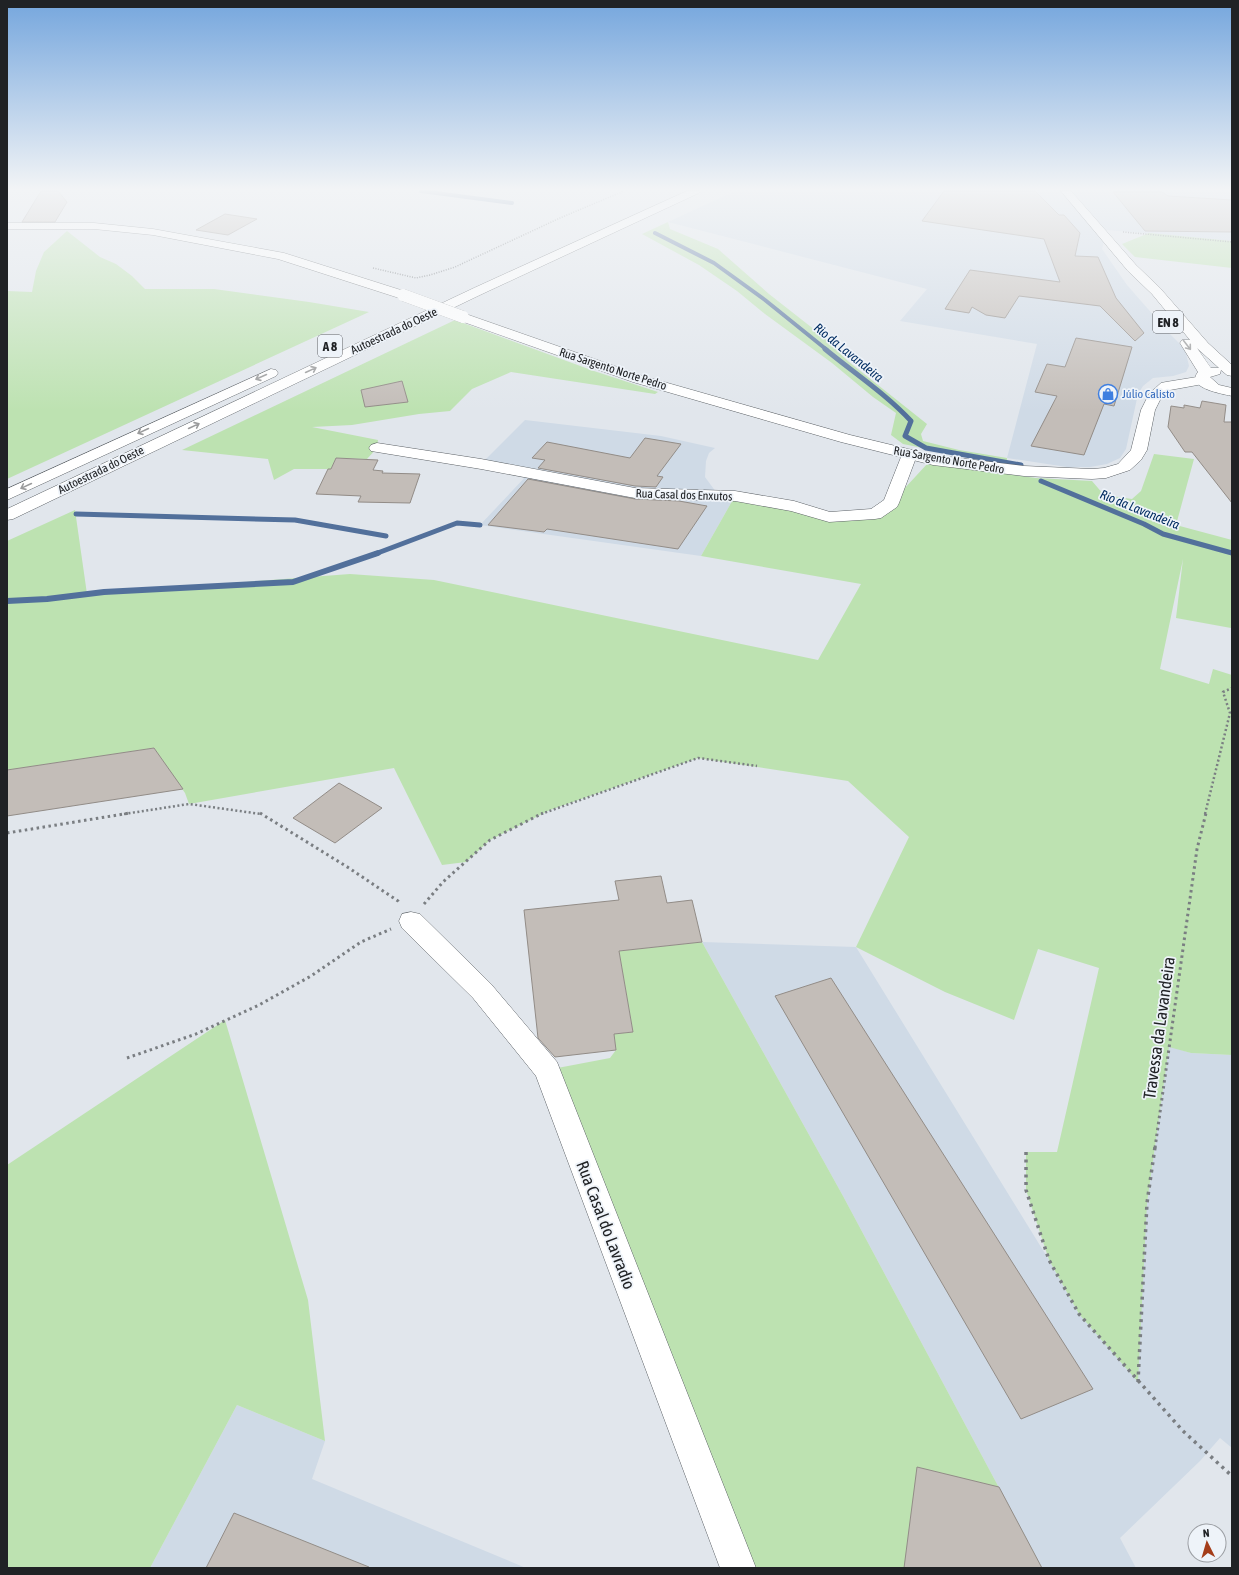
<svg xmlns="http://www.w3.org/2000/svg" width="1239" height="1575" viewBox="0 0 1239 1575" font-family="'Asap Condensed',sans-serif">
<rect width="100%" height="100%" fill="#e1e6ec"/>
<!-- built -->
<path fill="#cfdae6" d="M735,191H1232V241L1107,230L1102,249L1127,285L1170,334L1185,349L1189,366L1186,372L1173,376L1153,378L1143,386L1138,394L1126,449L1120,458L1107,464L1090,467H1067L1007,458L1037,344L900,321L927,289L668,222Z
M525,420L661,436L715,448L709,453L706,461L705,477L716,492L735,496L701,556L480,525L529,473L481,464Z
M702,942L856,947L1049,1260L1079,1314L1147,1203L1169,1046L1191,1053L1232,1055V1448L1220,1438L1200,1461L1120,1538L1136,1568H1042L843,1196Z
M237,1405L325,1441L312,1479L526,1568H150Z"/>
<!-- green -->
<path fill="#bde2b1" d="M668,222L670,229L718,249L769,294L820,334L849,362L927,424L921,434L923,441L959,450L1007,458V465L903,444L891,435L896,413L873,397L832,363L765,314L737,291L699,265L642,234Z
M67,231L100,257L116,264L132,276L145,289H214L309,302L369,312L7,479V291L32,292L36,271L44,252Z
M1149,233L1232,241V268L1135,257L1122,244Z
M455,320L594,371L658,392L655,394L511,372L472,389L450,411L419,414L352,425L312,427L378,440L377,448L367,459L336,458L331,469H294L274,480L268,459L182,450Z
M1154,454L1194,459L1176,525L1232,540L1231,628L1176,618L1183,559L1160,669L1209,684L1213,669L1232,675V1055L1191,1053L1169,1047L1147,1203L1138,1382L1079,1314L1049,1260L1026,1190V1152H1057L1099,968L1038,949L1014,1020L945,992L856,947L909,837L848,781L698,758L550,810L490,840L466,862L442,865L394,768L189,804L185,793L154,748L7,770V541L75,510L87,594L350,574L434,580L818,660L861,584L701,556L735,496L829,517L875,514L891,503L928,463L1036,478L1092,481L1104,495L1132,499L1141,491Z
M702,942L843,1196L1042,1568H738L547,1070L610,1058L616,1050L614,1034L633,1032L619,951Z
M225,1020L308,1300L325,1441L237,1405L150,1568H7V1165Z"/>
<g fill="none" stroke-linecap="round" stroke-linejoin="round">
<!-- stream-far2 -->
<path stroke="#52709b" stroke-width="4" d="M421,191L512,203
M655,233L714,263L765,300L827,350"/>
<!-- stream-far1 -->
<path stroke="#52709b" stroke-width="5" d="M825,349C854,373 886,394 911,421L905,436L926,448L1021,465
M1041,481L1144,524L1163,534L1232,553
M76,514L295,520L386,536
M375,554L457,523L480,525"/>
<!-- stream -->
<path stroke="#52709b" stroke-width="6" d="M7,601L47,599L104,592L293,582L378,553"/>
</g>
<!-- building -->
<path fill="#c3bdb8" stroke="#928c87" d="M41,191H58L67,202L55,222H22Z
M944,191H1035L1059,215H1064L1080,233L1075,256L1098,257L1116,298L1144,333L1135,341L1100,306L1019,296L1005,318L986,315L972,307L969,313L945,309L970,270L1060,282L1044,239L922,221Z
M1113,192H1162L1168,196L1232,200V232L1145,231Z
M225,214L257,219L228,235L196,230Z
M1076,338L1132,347L1114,406L1104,404L1084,455L1031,446L1057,396L1035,392L1047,364L1065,367Z
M402,381L408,402L365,407L361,390Z
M1202,401L1226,405L1224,422H1232V503L1192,452H1185L1168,427L1171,406L1184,408V405L1200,408Z
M645,438L681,444L657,476L663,477L656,487L635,486L538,468L545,460L532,458L547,442L630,458Z
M336,458L378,460L373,470L383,471L382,473L420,474L410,503L358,502L361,496L316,494L328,469H331Z
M528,479L635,499L679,501L707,506L678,549L547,529L544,532L488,525Z
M154,748L183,789L7,816V770Z
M339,783L382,808L335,843L293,818Z
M661,876L667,903L692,900L702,942L619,951L633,1032L614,1034L616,1050L555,1057L538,1038L524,910L619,900L615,881Z
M831,978L1093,1389L1021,1419L775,996Z
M917,1467L999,1487L1042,1568H904Z
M234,1513L369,1567V1568H206Z"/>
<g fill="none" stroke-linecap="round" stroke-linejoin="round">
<!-- street casing -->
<g stroke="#5d6267" stroke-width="1">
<path id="street" d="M377,443L481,459L635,488L735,491L794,501L830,512L871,509L884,500L903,452L909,450L915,452L917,455L899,503L897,507L881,518L875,519L829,522L791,511L735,501L635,498L481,469L371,451L369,448L371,445Z
M411,912L420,914L491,984L557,1062L756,1568H720L536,1076L473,998L402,928L399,921L402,914Z"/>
</g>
<!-- secondary casing -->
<g stroke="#5d6267" stroke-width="1">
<path id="secondary" d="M7,223H94L153,229L284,253L407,292L409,295L407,298H399L278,259L153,235L94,229H7Z
M463,313L643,376L850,435L933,455L1024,466L1092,469L1104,468L1118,464L1131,450L1141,410L1149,394L1161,383L1166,382L1203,376L1208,377L1210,380L1208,383L1203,384L1170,390L1162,396L1155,410L1147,450L1141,460L1130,470L1106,478L1092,479L1024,476L933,465L841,442L633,382L458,320L456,317L458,314Z"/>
</g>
<!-- primary casing -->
<g stroke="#5d6267" stroke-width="1">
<path id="primary" d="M1061,191H1071L1136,265L1160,288L1208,343L1232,365V376L1227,375L1221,370L1220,374L1210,377L1219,385L1232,388V396C1223,394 1185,388 1198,372L1180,343L1182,340H1190L1152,294L1128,271ZM1197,348L1198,349L1219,368H1211Z"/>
</g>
<!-- highway casing -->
<g stroke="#5d6267" stroke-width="1">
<path id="highway" d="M687,191H700L699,193L482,294L13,519L7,520V509L474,288Z
M271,369L276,370L278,373L276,376L7,500V489Z"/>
</g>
<!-- path-far4 -->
<path stroke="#7a7e82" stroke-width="1.5" stroke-dasharray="1 1.5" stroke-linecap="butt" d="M1123,232L1232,242
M373,268L416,278L430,275L455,267L560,218L624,191"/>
<!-- path-far3 -->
<path stroke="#7a7e82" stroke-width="2" stroke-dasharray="1.5 2" stroke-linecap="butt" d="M7,442V444"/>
<!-- path-far2 -->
<path stroke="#7a7e82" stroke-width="2.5" stroke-dasharray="2 2.5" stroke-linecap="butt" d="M124,814L189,804L261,814
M541,814L698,758L757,766
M1205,814L1230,713L1223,692L1232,688"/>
<!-- path-far1 -->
<path stroke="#7a7e82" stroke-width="3" stroke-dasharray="2.5 3.5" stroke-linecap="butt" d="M260,813L349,868L398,901L400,904
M7,833L130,813
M424,904L443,882L490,840L543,813
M127,1058L196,1034L259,1005L311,976L361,942L391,929
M1155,1148L1197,849L1206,813"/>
<!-- path -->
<path stroke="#7a7e82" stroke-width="3.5" stroke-dasharray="3 4.5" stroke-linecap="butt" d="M1026,1152V1190L1049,1260L1079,1314L1183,1431L1232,1476
M1138,1382L1147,1203L1155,1147"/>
<!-- street -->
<use href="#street" fill="#fff" fill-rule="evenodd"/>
<!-- secondary -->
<use href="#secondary" fill="#fff" fill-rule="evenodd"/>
<!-- primary -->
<use href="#primary" fill="#fff" fill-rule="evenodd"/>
<!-- highway -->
<use href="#highway" fill="#fff" fill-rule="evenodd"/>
<!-- secondary-bridge casing -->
<g stroke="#5d6267" stroke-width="12" stroke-linecap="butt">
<path id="secondary-bridge" d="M403,295L463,317"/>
</g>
<!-- secondary-bridge -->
<use href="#secondary-bridge" stroke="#fff" stroke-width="12"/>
</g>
<!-- one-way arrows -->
<defs><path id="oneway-shaft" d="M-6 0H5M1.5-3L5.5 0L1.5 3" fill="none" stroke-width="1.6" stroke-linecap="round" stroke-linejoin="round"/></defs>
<g stroke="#9b9c9d">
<use href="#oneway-shaft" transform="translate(1187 345) rotate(52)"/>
<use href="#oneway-shaft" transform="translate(311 370) rotate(-25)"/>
<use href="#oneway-shaft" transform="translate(261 377) rotate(156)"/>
<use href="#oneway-shaft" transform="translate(194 426) rotate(-25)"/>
<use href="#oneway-shaft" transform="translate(143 431) rotate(155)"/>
<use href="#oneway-shaft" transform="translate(26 486) rotate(155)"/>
</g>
<!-- sky -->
<linearGradient id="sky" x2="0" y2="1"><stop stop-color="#75a6dd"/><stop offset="0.46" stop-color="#f2f4f6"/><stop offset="1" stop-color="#f2f4f6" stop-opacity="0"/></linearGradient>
<rect width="1239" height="411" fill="url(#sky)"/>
<!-- icons -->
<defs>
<g id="shop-ring" transform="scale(1)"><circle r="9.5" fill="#eef3f9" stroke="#3f7fe0" stroke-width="1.5"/><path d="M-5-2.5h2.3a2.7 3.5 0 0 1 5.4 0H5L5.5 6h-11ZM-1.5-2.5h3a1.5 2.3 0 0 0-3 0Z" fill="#3f7fe0"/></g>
</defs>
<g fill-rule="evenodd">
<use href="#shop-ring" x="1108" y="394"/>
</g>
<g text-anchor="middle" stroke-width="3.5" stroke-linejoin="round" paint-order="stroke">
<!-- far-street labels -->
<g font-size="12" fill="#202225" stroke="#eef3f9">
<text transform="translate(394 331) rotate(-25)" y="4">Autoestrada do Oeste</text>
<text transform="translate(613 369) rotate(18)" y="4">Rua Sargento Norte Pedro</text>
<text transform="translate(949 460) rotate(10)" y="4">Rua Sargento Norte Pedro</text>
<text transform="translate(101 470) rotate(-26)" y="4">Autoestrada do Oeste</text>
<text transform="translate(684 495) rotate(2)" y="4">Rua Casal dos Enxutos</text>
</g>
<!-- far-shop labels -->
<g font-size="12" fill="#366cbe" stroke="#eef3f9" text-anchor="start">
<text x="1122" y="398">Júlio Calisto</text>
</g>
<!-- shield labels -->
<g fill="#eef3f9" stroke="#5e6165" stroke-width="1">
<rect x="1153" y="311" width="30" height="22" rx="3"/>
<rect x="318" y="335" width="24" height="22" rx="3"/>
</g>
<g font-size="13" font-weight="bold" fill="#202225">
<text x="1168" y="327">EN 8</text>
<text x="330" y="351">A 8</text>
</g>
<!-- far-water labels -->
<g font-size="13" font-style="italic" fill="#012c61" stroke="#eef3f9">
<text transform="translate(849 352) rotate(39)" y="5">Rio da Lavandeira</text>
<text transform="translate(1140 509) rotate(22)" y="5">Rio da Lavandeira</text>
</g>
<!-- near-street labels -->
<g font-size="17" fill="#202225" stroke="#eef3f9">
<text transform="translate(1159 1028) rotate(-82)" y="6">Travessa da Lavandeira</text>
<text transform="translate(606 1225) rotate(69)" y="6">Rua Casal do Lavradio</text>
</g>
</g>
<!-- border -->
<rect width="1239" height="1575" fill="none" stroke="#202225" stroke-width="16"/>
<!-- north arrow -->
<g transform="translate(1207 1543) rotate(355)"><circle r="19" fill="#eef3f9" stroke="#9c9fa4"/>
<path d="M0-3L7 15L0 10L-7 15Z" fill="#a43d1a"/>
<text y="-6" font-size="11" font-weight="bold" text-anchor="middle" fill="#202225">N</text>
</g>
</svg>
